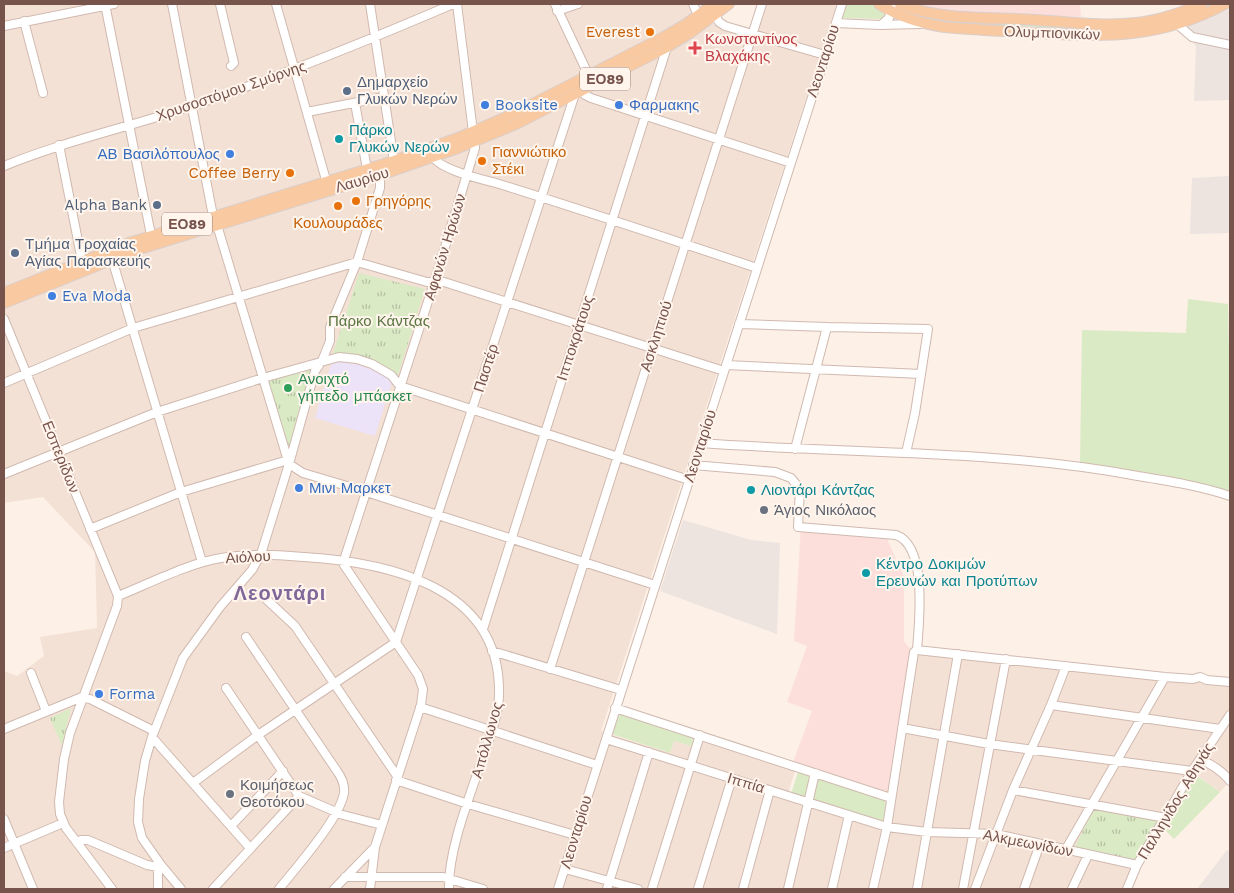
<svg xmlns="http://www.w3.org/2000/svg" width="1234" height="893" viewBox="0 0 1234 893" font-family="'Work Sans',sans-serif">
<defs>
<pattern id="park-tufts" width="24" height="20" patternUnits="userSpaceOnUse" patternTransform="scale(1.25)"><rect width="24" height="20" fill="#daeac5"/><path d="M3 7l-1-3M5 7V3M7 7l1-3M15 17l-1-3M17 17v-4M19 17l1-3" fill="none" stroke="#b5c0a2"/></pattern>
</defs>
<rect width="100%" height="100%" fill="#fcf0e7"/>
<!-- residential -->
<path fill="#f4e1d5" d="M4,4H687L702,28L710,22L723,29L754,39L765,4H829L836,6L601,731L670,753L674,741L695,747L700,731L793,762L796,768L786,800L887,831L916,651L1230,685V781L1220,792L1194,773L1142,861L1129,889H4V671L17,676L44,656L40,637L97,628L95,552L43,497L4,503Z"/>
<!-- commercial -->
<path fill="#fcdfdb" d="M916,4H1080L1081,17L944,11Z
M801,525L886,530L888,541L904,576V641L912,651L890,795L793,762L812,711L787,702L807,646L794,641Z"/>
<!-- industrial -->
<path fill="#ede4e0" d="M1230,9V100L1194,101L1196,47L1186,26Z
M1230,176V233L1190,234L1192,178Z
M683,520L751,540L780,543L777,634L660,591Z
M1227,850L1230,852V889H1197Z"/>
<!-- education -->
<path fill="#ede3f9" d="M341,362L360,365L381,373L392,382L375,436L315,418L331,364Z"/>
<!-- grass -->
<path fill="#daeac5" d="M847,4H871L886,14L884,18L880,19L843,18L842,16Z
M1207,4H1213L1196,12L1108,31L947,22L926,19L900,10L899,7L1096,28L1195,10Z
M1188,299L1228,304L1230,390V491L1163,475L1080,463L1082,330L1186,333Z
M622,707L700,731L695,747L674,741L670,753L612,734Z
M798,772L886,800L883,822L791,794Z
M1193,773L1220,792L1174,839L1162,827Z"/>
<!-- park -->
<path fill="url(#park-tufts)" d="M359,273L425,289L398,375L333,353Z
M320,365L290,448L281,429L266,381Z
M71,708L62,746L50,718Z
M1094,807L1161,820L1136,862L1074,849Z"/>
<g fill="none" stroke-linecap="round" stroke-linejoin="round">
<!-- minor casing -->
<g stroke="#d0b9af" stroke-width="10">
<path id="minor" d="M105,4L151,235
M172,4L213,216
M220,4L234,63L231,66
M276,4L328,187
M370,4L394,161
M555,4L589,76
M693,4L698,15
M557,11L578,4
M715,15L719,22L725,26L825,55
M24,21L43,93
M836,23L880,25L920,24
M882,24L889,18L892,4
M1177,24L1192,37L1230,45
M4,26L114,4
M583,90L585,95L591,98L791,163
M355,103L367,169
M307,112L384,97
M59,145L82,261
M433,157C441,170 481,179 496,183C583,210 670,239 757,268
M4,166C65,141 129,127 192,106C281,76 367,41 453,4
M217,225L289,464
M112,259L202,562
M4,319L118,596L117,606L70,733L64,759L59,802L60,814L66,828L112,889
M739,324L827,327L795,449
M827,327L928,329L915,413L906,453
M726,365L921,374
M4,383L133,328L357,262L427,282H444L724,371
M701,443C846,454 994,449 1138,476C1169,481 1200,486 1230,496
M289,464L303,473L357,489L655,585
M693,465L775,472L791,478L800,489L798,527L896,535C928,546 919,623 917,650L914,652L887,827L873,889
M4,474L157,412L263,378L339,357L357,359L372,364L391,375L400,386L689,480
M90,529L181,492L288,460
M118,596C148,584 189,563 221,558C249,553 276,555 304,557C385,562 497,585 499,688C500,710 492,731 485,751C472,791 448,848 449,889
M266,599L295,626L397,776
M483,629L667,47
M246,637L337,771C342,778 345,784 344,793C340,818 296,868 279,889
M917,650L1165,677L1193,679L1200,677L1207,680L1230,682
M492,651L621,690
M550,669L762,4
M31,673L46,711
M226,688L299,796L343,815L382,825
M1051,705L1220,729
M420,707L597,765
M615,708L891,798
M902,728L989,744L1192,771
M4,729L82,697L90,699L154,731
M152,737L250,848
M606,739L887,827L927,832L996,834L1137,865
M1200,760C1212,764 1222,771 1230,781
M396,780L468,804L575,835
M193,783L258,735L396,642L575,94
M1013,790L1166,818
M4,819L33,889
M231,826L283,771
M77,843L81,840H88L147,865L158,867
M4,848L63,823
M1066,849L1165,677
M565,869L638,889
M345,877H443L483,889
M158,889V867L161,865
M181,889L161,865L142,838L138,822L139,799L145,761L152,737L183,658L220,607L252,570L261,554L289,464L315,371L322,361L330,341V327L357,262L380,188V175
M213,889L299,796
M334,889L375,847
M370,889L375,847L421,705L423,689L418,675L344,565V560L434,283L475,148L457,4
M558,889L842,4
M607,889L649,752
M652,889L700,735
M698,889L732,778
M743,889L770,790
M788,889L815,773
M832,889L849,815
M917,889L958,654
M963,889L1006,659
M975,889L1013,790L1051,705L1066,666
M1024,889L1040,844
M1072,889L1088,855
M1127,889L1137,865L1192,771L1230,715"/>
</g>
<!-- major casing -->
<g stroke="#d9cfcd" stroke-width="12">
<path id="major" d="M879,4C900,17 919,23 944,27C975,30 1007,31 1039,33C1109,37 1161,38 1225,4
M900,4C939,21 994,17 1036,20C1069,22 1103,27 1136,23C1158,21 1181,13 1202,4
M4,293L129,243L394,161L458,138L511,115L664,37L686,24L714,4
M4,303L133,251L380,175L458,148L516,124L667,47L690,33L729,4"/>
</g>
<!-- minor -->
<use href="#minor" stroke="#fff" stroke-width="8"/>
<!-- major -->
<use href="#major" stroke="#f9c9a1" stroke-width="10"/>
</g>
<!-- markers -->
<g fill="#e8710a" stroke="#fff5ed" stroke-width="2">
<circle cx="650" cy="32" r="5"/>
<circle cx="482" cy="161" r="5"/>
<circle cx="290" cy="173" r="5"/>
<circle cx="356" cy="201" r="5"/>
<circle cx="338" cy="206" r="5"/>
</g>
<path fill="#e0444e" stroke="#fff5ed" stroke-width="2" d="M692.5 40.5h5v5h5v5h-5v5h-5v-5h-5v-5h5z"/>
<g fill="#5c6f8a" stroke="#fff5ed" stroke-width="2">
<circle cx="347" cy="91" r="5"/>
<circle cx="157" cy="205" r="5"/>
<circle cx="15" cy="253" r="5"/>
</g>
<g fill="#3f7fe0" stroke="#fff5ed" stroke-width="2">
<circle cx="485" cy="105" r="5"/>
<circle cx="619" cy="105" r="5"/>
<circle cx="230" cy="154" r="5"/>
<circle cx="52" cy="296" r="5"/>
<circle cx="299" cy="488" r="5"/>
<circle cx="99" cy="694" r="5"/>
</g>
<g fill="#0f9aa8" stroke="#fff5ed" stroke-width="2">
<circle cx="339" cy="139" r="5"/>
<circle cx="751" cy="490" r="5"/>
<circle cx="866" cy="573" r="5"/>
</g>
<circle fill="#2e9e5b" stroke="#fff5ed" stroke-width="2" cx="288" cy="388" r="5"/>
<g fill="#6b7280" stroke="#fff5ed" stroke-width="2">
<circle cx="764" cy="510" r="5"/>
<circle cx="230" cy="794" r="5"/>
</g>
<g text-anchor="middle" stroke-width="4" stroke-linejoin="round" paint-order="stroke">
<!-- shield labels -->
<g fill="#fff5ed" stroke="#9f847c" stroke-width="1">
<rect x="580" y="67.5" width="50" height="23" rx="4"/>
<rect x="162" y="212.5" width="50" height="23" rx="4"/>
</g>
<g font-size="14" font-weight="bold" fill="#76534b">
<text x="605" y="84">ΕΟ89</text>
<text x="187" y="229">ΕΟ89</text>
</g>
<!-- food labels -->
<g font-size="15" fill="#c56008" stroke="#fff5ed" text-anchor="end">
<text x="640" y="37">Everest</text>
<text x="492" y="157" text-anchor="start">Γιαννιώτικο<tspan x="492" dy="17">Στέκι</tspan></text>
<text x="280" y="178">Coffee Berry</text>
<text x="366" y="206" text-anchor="start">Γρηγόρης</text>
<text x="338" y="228" text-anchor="middle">Κουλουράδες</text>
</g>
<!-- street labels -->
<g font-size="15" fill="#76534b" stroke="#fff5ed">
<text transform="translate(1052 33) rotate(2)" y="5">Ολυμπιονικών</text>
<text transform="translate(823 61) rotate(-72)" y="5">Λεονταρίου</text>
<text transform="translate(231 91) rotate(-19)" y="5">Χρυσοστόμου Σμύρνης</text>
<text transform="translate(362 180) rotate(-17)" y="5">Λαυρίου</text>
<text transform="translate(445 247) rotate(-73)" y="5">Αφανών Ηρώων</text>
<text transform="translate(656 336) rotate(-72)" y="5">Ασκληπιού</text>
<text transform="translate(575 338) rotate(-72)" y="5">Ιπποκράτους</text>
<text transform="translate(486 368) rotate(-72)" y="5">Παστέρ</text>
<text transform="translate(700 446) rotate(-72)" y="5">Λεονταρίου</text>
<text transform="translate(61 457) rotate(68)" y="5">Εσπερίδων</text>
<text transform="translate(248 557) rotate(-3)" y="5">Αιόλου</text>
<text transform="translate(487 740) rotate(-74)" y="5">Απόλλωνος</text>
<text transform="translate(746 783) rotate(17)" y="5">Ιππία</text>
<text transform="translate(1176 801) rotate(-59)" y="5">Παλληνίδος Αθηνάς</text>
<text transform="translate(576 832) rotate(-73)" y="5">Λεονταρίου</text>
<text transform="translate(1028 843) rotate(11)" y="5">Αλκμεωνίδων</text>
</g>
<!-- health labels -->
<g font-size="15" fill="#be3a42" stroke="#fff5ed" text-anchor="start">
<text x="705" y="44">Κωνσταντίνος<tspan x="705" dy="17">Βλαχάκης</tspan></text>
</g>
<!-- service labels -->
<g font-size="15" fill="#4e5e75" stroke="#fff5ed" text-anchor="start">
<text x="357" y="87">Δημαρχείο<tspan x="357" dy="17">Γλυκών Νερών</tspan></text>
<text x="147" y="210" text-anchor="end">Alpha Bank</text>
<text x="25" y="249">Τμήμα Τροχαίας<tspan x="25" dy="17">Αγίας Παρασκευής</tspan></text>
</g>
<!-- shop labels -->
<g font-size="15" fill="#366cbe" stroke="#fff5ed" text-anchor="start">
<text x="495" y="110">Booksite</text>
<text x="629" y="110">Φαρμακης</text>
<text x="220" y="159" text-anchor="end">ΑΒ Βασιλόπουλος</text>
<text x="62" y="301">Eva Moda</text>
<text x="309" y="493">Μινι Μαρκετ</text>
<text x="109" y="699">Forma</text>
</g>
<!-- culture labels -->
<g font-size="15" fill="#0d838f" stroke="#fff5ed" text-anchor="start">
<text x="349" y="135">Πάρκο<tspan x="349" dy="17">Γλυκών Νερών</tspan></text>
<text x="761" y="495">Λιοντάρι Κάντζας</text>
<text x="876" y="569">Κέντρο Δοκιμών<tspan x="876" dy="17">Ερευνών και Προτύπων</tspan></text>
</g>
<!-- park labels -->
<g font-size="15" fill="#597541" stroke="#fff5ed">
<text x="379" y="326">Πάρκο Κάντζας</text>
</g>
<!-- leisure labels -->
<g font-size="15" fill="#27864d" stroke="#fff5ed" text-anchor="start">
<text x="298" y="384">Ανοιχτό<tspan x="298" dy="17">γήπεδο μπάσκετ</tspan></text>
</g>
<!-- worship labels -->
<g font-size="15" fill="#5b616d" stroke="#fff5ed" text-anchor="start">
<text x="774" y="515">Άγιος Νικόλαος</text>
<text x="240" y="790">Κοιμήσεως<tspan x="240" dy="17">Θεοτόκου</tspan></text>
</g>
<!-- district labels -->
<g font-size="20" font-weight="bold" letter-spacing="1" fill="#806799" stroke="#fff5ed">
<text x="280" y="600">Λεοντάρι</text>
</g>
</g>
<!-- border -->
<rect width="1234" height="893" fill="none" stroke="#76534b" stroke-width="10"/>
</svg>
